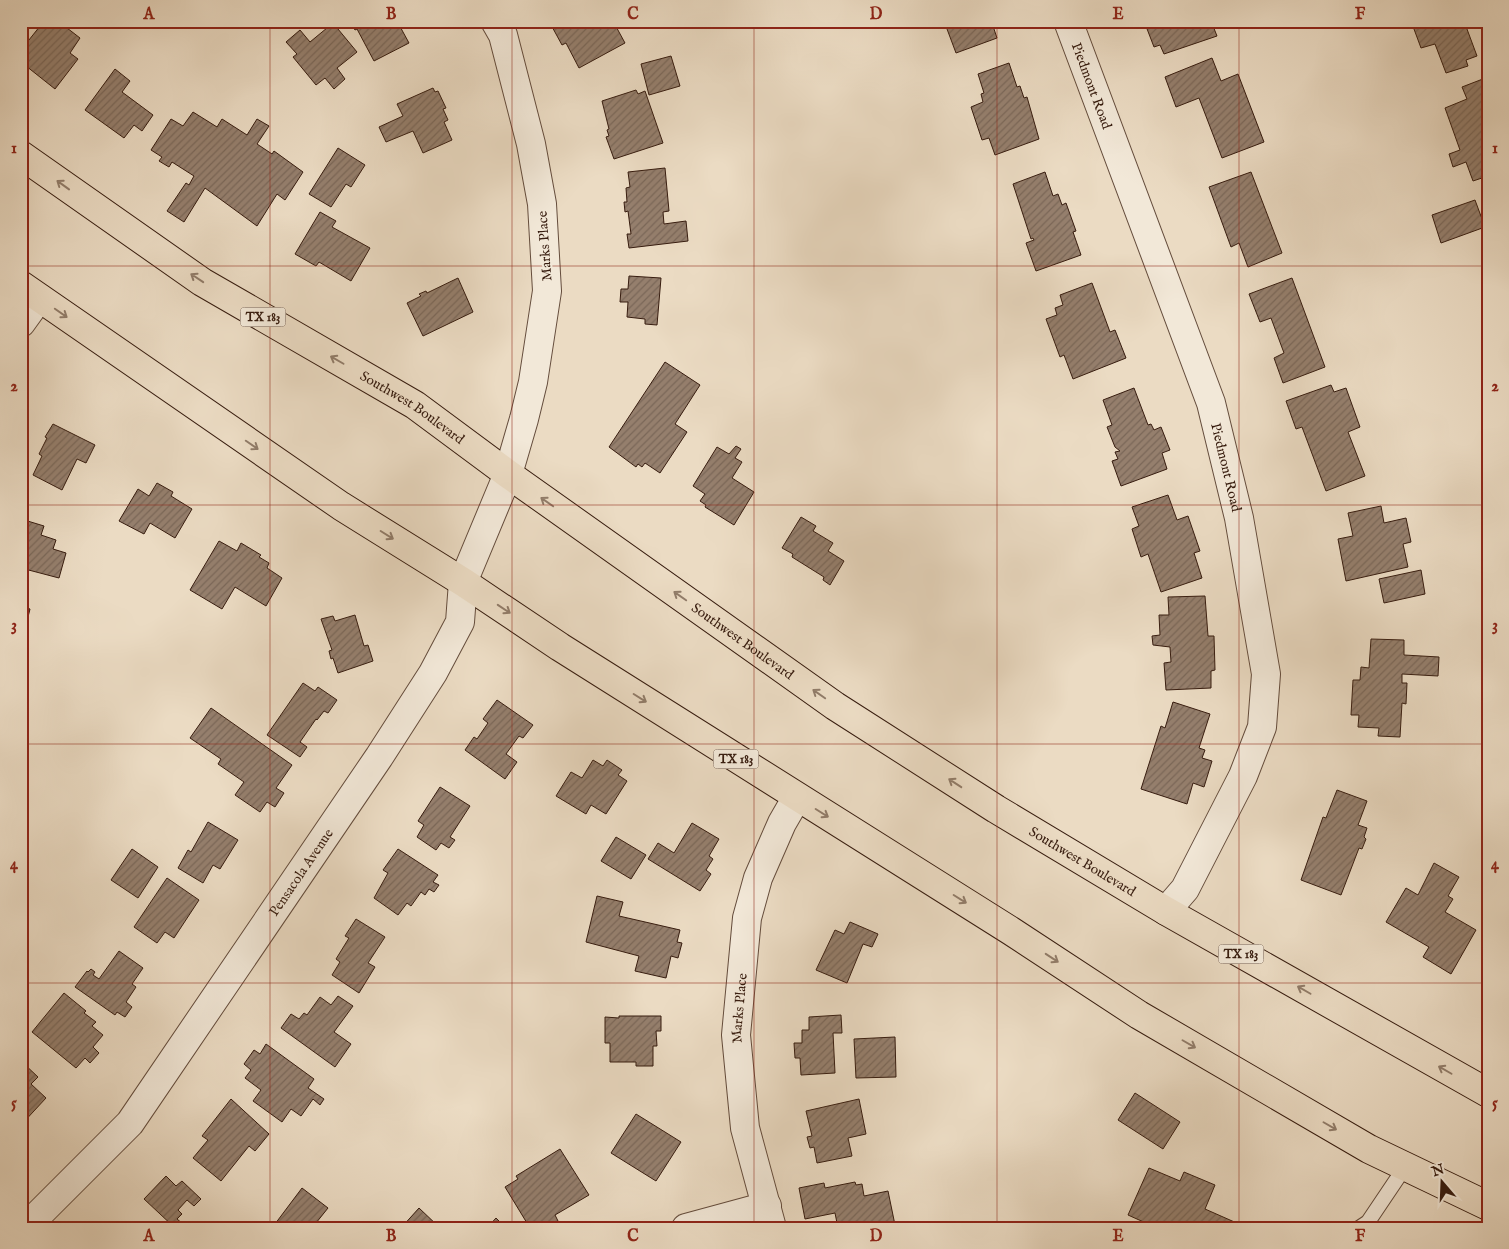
<svg xmlns="http://www.w3.org/2000/svg" width="1509" height="1249" viewBox="0 0 1509 1249" font-family="'IM FELL English',serif">
<defs>
<pattern id="building-hatch" width="6" height="6" patternUnits="userSpaceOnUse" patternTransform="scale(1.25)"><rect width="6" height="6" fill="#957f6d"/><path d="M-1 1l2-2M0 6l6-6M5 7l2-2" fill="none" stroke="#7a6758"/></pattern>
</defs>
<rect width="100%" height="100%" fill="#ebdbc3"/>
<filter id="stains"><feTurbulence type="fractalNoise" baseFrequency=".004" numOctaves="4"/><feColorMatrix values="0 0 0 0 .2 0 0 0 0 .09 0 0 0 0 .02 0 0 0 .5 -.17"/></filter>
<radialGradient id="worn" r=".72"><stop offset=".6" stop-color="#630" stop-opacity="0"/><stop offset="1" stop-color="#630" stop-opacity=".3"/></radialGradient>
<!-- building -->
<path fill="url(#building-hatch)" stroke="#371c0f" d="M44,21H58L80,38L70,53L78,59L55,89L21,62V50Z
M352,21H397L409,43L374,61L357,29L355,30L352,25Z
M553,21H613L625,43L579,68L566,43L562,45L550,23Z
M944,21H995L992,23L997,38L956,53Z
M1144,21H1211L1217,36L1164,54L1160,45L1154,47Z
M1411,21H1464L1477,56L1466,60L1468,66L1446,73L1435,44L1421,48Z
M333,23L357,52L337,68L345,79L334,89L325,78L316,85L293,57L297,54L286,42L300,30L310,42Z
M671,56L680,86L649,95L641,64Z
M1212,58L1221,81L1238,74L1264,142L1222,158L1199,98L1176,107L1165,77Z
M1009,63L1017,87L1020,86L1024,98L1027,97L1039,139L995,155L989,138L982,140L971,107L983,102L981,94L984,93L978,74Z
M115,69L130,81L122,92L153,115L142,131L134,125L124,138L85,110Z
M1488,77V176L1473,181L1466,162L1453,167L1449,154L1460,150L1445,108L1467,99L1462,87Z
M433,88L435,92L438,91L446,108L443,109L448,120L444,122L452,140L423,153L413,131L386,142L379,127L403,116L397,104Z
M636,90L638,94L645,91L663,143L614,159L606,137L609,136L607,130L609,129L602,101Z
M193,112L217,127L222,119L247,135L257,119L269,126L257,144L272,154L274,151L303,172L285,200L277,194L257,226L205,188L184,222L167,211L186,183L189,185L194,176L172,162L169,167L159,161L162,157L151,150L171,119L183,126Z
M338,148L365,165L351,187L346,184L331,207L309,194Z
M665,168L669,211L663,212L664,224L686,221L688,241L629,248L627,234H631L628,211L625,212L624,202H627L626,188L630,187L628,172Z
M1045,172L1053,196L1058,194L1062,205L1066,203L1076,231L1073,232L1081,255L1036,271L1026,243L1034,240L1033,238L1031,239L1013,184Z
M1251,172L1282,253L1248,267L1239,243L1231,247L1209,187Z
M1475,200L1485,227L1441,243L1432,215Z
M320,212L336,221L332,227L370,248L351,281L319,262L316,266L295,254Z
M629,276L661,278L657,325L645,324V319L627,317L628,302H620L621,289H628Z
M458,278L473,312L423,336L407,303L421,296L419,294L426,291L427,293Z
M1292,278L1325,367L1283,383L1274,358L1284,353L1271,318L1260,322L1249,294Z
M1092,283L1110,332L1115,330L1126,358L1073,379L1064,355L1060,357L1046,319L1057,315L1055,308L1063,305L1060,295Z
M665,362L700,385L675,424L687,432L660,473L645,463L642,467L638,464L636,467L609,447Z
M1331,385L1334,392L1346,388L1360,427L1348,432L1365,476L1326,491L1302,427L1296,429L1286,401Z
M1134,388L1148,425L1151,424L1154,430L1161,427L1170,450L1162,453L1167,469L1121,486L1112,461L1118,459L1115,452L1120,451L1115,447L1107,427L1112,425L1103,400Z
M53,424L95,445L86,463L77,459L62,490L33,475L42,456L39,454L47,438L45,437Z
M736,446L741,449L735,458L742,462L732,478L754,492L734,525L705,507L706,505L700,501L705,494L693,486L717,447L729,454Z
M157,483L173,492L171,496L192,509L175,538L150,523L144,534L119,521L138,489L149,496Z
M1168,495L1177,520L1188,516L1200,551L1194,553L1202,578L1161,592L1148,554L1141,557L1132,529L1139,526L1132,507Z
M1381,506L1384,523L1406,518L1411,542L1403,544L1408,567L1346,581L1338,539L1353,536L1348,513Z
M801,517L816,526L813,531L833,543L828,551L844,561L830,585L823,580L824,577L792,557L793,554L782,548Z
M21,519L44,526L41,535L56,540L53,549L66,553L59,578L21,568Z
M219,541L237,551L241,543L261,555L259,557L269,563L267,568L282,578L266,606L235,587L222,609L190,590Z
M1421,570L1425,594L1384,603L1379,579Z
M1205,596L1208,636H1214L1215,670L1211,671V688L1166,690L1164,663L1171,662L1170,647L1153,645L1152,636L1160,635L1159,615H1169L1168,597Z
M21,606L30,609L26,625L21,623Z
M355,615L364,646L368,645L373,661L338,673L333,658L331,659L329,651L332,650L321,619L333,616L335,621Z
M1371,639L1404,640V655L1439,657L1438,676L1402,674V683H1407L1406,704L1402,703L1400,737L1378,736L1379,728L1358,727L1359,715H1351L1353,680H1360L1361,667L1369,668Z
M303,683L315,691L318,687L337,700L328,713L324,711L317,720L316,719L300,742L307,747L300,757L267,735Z
M497,700L533,725L523,738L519,736L506,754L517,762L505,779L465,750L474,737L477,739L488,723L483,719Z
M1173,702L1210,714L1199,748L1205,750L1202,758L1212,761L1204,787L1193,783L1187,804L1141,789L1161,726L1165,728Z
M211,708L292,765L276,788L284,793L275,807L267,802L260,812L235,795L244,782L218,764L221,759L190,738Z
M593,760L603,766L607,760L622,770L618,775L627,781L606,814L591,805L586,814L556,796L571,772L582,778Z
M440,787L470,806L450,837L455,840L449,848L441,843L436,850L417,837L424,825L418,821Z
M1337,790L1367,801L1358,825L1367,828L1364,837L1366,839L1362,849L1359,848L1341,895L1301,880L1323,817L1326,818Z
M208,822L238,840L220,869L213,865L203,883L178,868L188,850L191,852Z
M692,823L719,839L709,856L713,859L706,870L711,874L700,891L648,859L658,843L674,853Z
M616,837L646,855L631,879L601,861Z
M132,849L158,867L138,898L111,880Z
M398,849L438,875L433,882L439,885L434,892L429,889L425,895L421,892L411,906L407,903L398,915L374,898L388,873L383,870Z
M1434,863L1459,877L1448,896L1453,899L1445,912L1476,930L1451,974L1423,957L1429,947L1386,922L1406,888L1418,895Z
M167,878L199,900L174,938L165,932L157,943L134,927Z
M597,896L623,902L619,916L680,930L677,942L682,943L678,958L671,956L666,978L635,971L639,956L586,942Z
M356,919L385,937L368,963L375,967L359,993L332,975L340,962L336,959L349,938L345,936Z
M850,922L878,934L872,947L863,944L847,983L816,970L835,930L844,934Z
M119,951L143,968L132,984L136,987L126,1002L132,1007L125,1017L117,1012L115,1015L75,987L87,971L88,972L91,969L95,972L93,975L99,979Z
M64,993L86,1011L84,1013L96,1022L92,1026L103,1035L93,1047L99,1053L90,1063L85,1058L76,1068L32,1032Z
M338,996L353,1006L334,1032L351,1044L335,1067L281,1028L291,1014L299,1019L304,1013L307,1015L320,997L331,1005Z
M841,1015L842,1033H833L835,1073L801,1075L800,1058H795L794,1043H802V1030H809V1017Z
M619,1016H661V1031H656L657,1046H653V1066H636V1062H610V1043H605V1017L619,1018Z
M895,1037L896,1077L856,1078L854,1039Z
M266,1044L314,1079L308,1088L324,1099L320,1105L313,1099L301,1116L291,1109L282,1122L253,1101L261,1090L245,1078L251,1070L244,1064L254,1050L260,1054Z
M21,1061L38,1077L31,1084L46,1098L21,1125Z
M1135,1093L1180,1122L1163,1149L1118,1120Z
M231,1099L269,1134L255,1151L249,1146L221,1181L193,1158L208,1140L202,1136Z
M859,1099L866,1134L848,1138L852,1156L817,1163L814,1147L810,1148L807,1137L812,1136L806,1111Z
M636,1114L681,1142L656,1181L611,1153Z
M560,1149L589,1195L555,1215L559,1223L552,1228H530L505,1187L518,1179L516,1176Z
M1149,1168L1180,1181L1184,1172L1215,1185L1205,1209L1248,1228H1157L1128,1215Z
M166,1176L176,1186L182,1181L201,1199L194,1206L187,1200L178,1210L182,1214L177,1219L183,1224L179,1228H175L144,1199Z
M855,1182L856,1185L862,1184L864,1196L888,1191L895,1225L882,1228H838L835,1213L805,1219L799,1188L824,1183L825,1188Z
M302,1188L328,1208L312,1228H280L275,1224Z
M419,1208L439,1227L438,1228H401Z
M496,1218L506,1228H487Z"/>
<g fill="none" stroke-linecap="round" stroke-linejoin="round">
<!-- lane casing -->
<g stroke="#644c3c" stroke-width="16">
<path id="lane" d="M1359,1228L1368,1222L1405,1167"/>
</g>
<!-- street casing -->
<g stroke="#644c3c" stroke-width="30">
<g id="street">
<path id="s1" d="M1068,21L1211,403L1239,518L1266,674L1262,727L1243,776L1185,889L1166,911"/>
<path d="M21,323L39,298"/>
<path id="s2" d="M25,1228L130,1123L379,757L433,673L460,622L463,582L508,474L524,419L533,382L547,291L542,204L531,144L503,35L495,21"/>
<path d="M686,1228L767,1206"/>
<path id="s3" d="M772,1228L745,1128L736,1035L747,918L758,878L782,823L797,797"/>
</g>
</g>
<!-- primary casing -->
<g stroke="#371c0f" stroke-width="30">
<g id="primary">
<path id="s4" d="M21,155L202,282L415,405L508,474L835,706L996,809L1166,911L1488,1093"/>
<path d="M21,285L341,506L463,582L560,647L1011,931L1139,1015L1369,1149L1488,1206"/>
</g>
</g>
<!-- lane -->
<use href="#lane" stroke="#f2e8d8" stroke-width="14"/>
<!-- street -->
<use href="#street" stroke="#f2e8d8" stroke-width="28"/>
<!-- primary -->
<use href="#primary" stroke="#ebdbc3" stroke-width="28"/>
</g>
<!-- one-way arrows -->
<defs><path id="oneway-shaft" d="M-6 0H5M1.5-3L5.5 0L1.5 3" fill="none" stroke-width="1.6" stroke-linecap="round" stroke-linejoin="round" transform="scale(1.25)"/></defs>
<g stroke="#917c69">
<use href="#oneway-shaft" transform="translate(63 185) rotate(-144)"/>
<use href="#oneway-shaft" transform="translate(197 278) rotate(-146)"/>
<use href="#oneway-shaft" transform="translate(61 313) rotate(35)"/>
<use href="#oneway-shaft" transform="translate(337 360) rotate(-150)"/>
<use href="#oneway-shaft" transform="translate(252 445) rotate(35)"/>
<use href="#oneway-shaft" transform="translate(547 502) rotate(-145)"/>
<use href="#oneway-shaft" transform="translate(387 535) rotate(32)"/>
<use href="#oneway-shaft" transform="translate(680 596) rotate(-145)"/>
<use href="#oneway-shaft" transform="translate(504 609) rotate(34)"/>
<use href="#oneway-shaft" transform="translate(819 694) rotate(-145)"/>
<use href="#oneway-shaft" transform="translate(640 698) rotate(32)"/>
<use href="#oneway-shaft" transform="translate(955 783) rotate(-147)"/>
<use href="#oneway-shaft" transform="translate(822 813) rotate(32)"/>
<use href="#oneway-shaft" transform="translate(960 899) rotate(32)"/>
<use href="#oneway-shaft" transform="translate(1052 958) rotate(33)"/>
<use href="#oneway-shaft" transform="translate(1304 990) rotate(-150)"/>
<use href="#oneway-shaft" transform="translate(1189 1044) rotate(30)"/>
<use href="#oneway-shaft" transform="translate(1445 1070) rotate(-150)"/>
<use href="#oneway-shaft" transform="translate(1330 1126) rotate(30)"/>
</g>
<!-- grid -->
<path fill="none" stroke="#8f2418" stroke-width="1" stroke-opacity="0.55" d="M270,21V1228M512,21V1228M754,21V1228M997,21V1228M1239,21V1228M21,266H1488M21,505H1488M21,744H1488M21,983H1488"/>
<g text-anchor="middle" stroke-width="4" stroke-linejoin="round" paint-order="stroke">
<!-- shield labels -->
<g fill="#f2e8d8" stroke="#6f594b" stroke-width="1">
<rect x="240.5" y="307.5" width="45" height="19" rx="4"/>
<rect x="713.5" y="749.5" width="45" height="19" rx="4"/>
<rect x="1218.5" y="944.5" width="45" height="19" rx="4"/>
</g>
<g font-size="12" font-weight="bold" fill="#371c0f">
<text x="263" y="321">TX 183</text>
<text x="736" y="763">TX 183</text>
<text x="1241" y="958">TX 183</text>
</g>
<!-- street labels -->
<g font-size="14" fill="#371c0f" stroke="#f2e8d8">
<text dy="5" stroke="none"><textPath href="#s1" startOffset="69">Piedmont Road</textPath></text>
<text transform="translate(544 246) rotate(-94)" y="5">Marks Place</text>
<text dy="5" stroke="none"><textPath href="#s4" startOffset="466">Southwest Boulevard</textPath></text>
<text dy="5" stroke="none"><textPath href="#s1" startOffset="474">Piedmont Road</textPath></text>
<text dy="5" stroke="none"><textPath href="#s4" startOffset="871">Southwest Boulevard</textPath></text>
<text dy="5" stroke="none"><textPath href="#s4" startOffset="1276">Southwest Boulevard</textPath></text>
<text dy="5" stroke="none"><textPath href="#s2" startOffset="452">Pensacola Avenue</textPath></text>
<text dy="5" stroke="none"><textPath href="#s3" startOffset="224">Marks Place</textPath></text>
</g>
</g>
<!-- margin -->
<rect width="1509" height="1249" fill="none" stroke="#ebdbc3" stroke-width="55"/>
<!-- north arrow -->
<g transform="translate(1442 1182) rotate(341)" stroke="#f2e8d8" stroke-width="4" paint-order="stroke">
<path d="M0-4L9 19L0 12L-9 19Z" fill="#371c0f"/>
<text y="-8" font-size="14" font-weight="bold" text-anchor="middle" fill="#371c0f">N</text>
</g>
<rect x="28" y="28" width="1454" height="1194" fill="none" stroke="#8f2418" stroke-width="2"/>
<g font-size="16" text-anchor="middle" font-weight="bold" fill="#8f2418">
<text x="149" y="19">A</text>
<text x="391" y="19">B</text>
<text x="633" y="19">C</text>
<text x="876" y="19">D</text>
<text x="1118" y="19">E</text>
<text x="1360" y="19">F</text>
<text x="14" y="153">1</text>
<text x="1495" y="153">1</text>
<text x="14" y="391">2</text>
<text x="1495" y="391">2</text>
<text x="14" y="630">3</text>
<text x="1495" y="630">3</text>
<text x="14" y="869">4</text>
<text x="1495" y="869">4</text>
<text x="14" y="1108">5</text>
<text x="1495" y="1108">5</text>
<text x="149" y="1241">A</text>
<text x="391" y="1241">B</text>
<text x="633" y="1241">C</text>
<text x="876" y="1241">D</text>
<text x="1118" y="1241">E</text>
<text x="1360" y="1241">F</text>
</g>
<rect width="100%" height="100%" filter="url(#stains)"/>
<rect width="100%" height="100%" fill="url(#worn)"/>
</svg>
